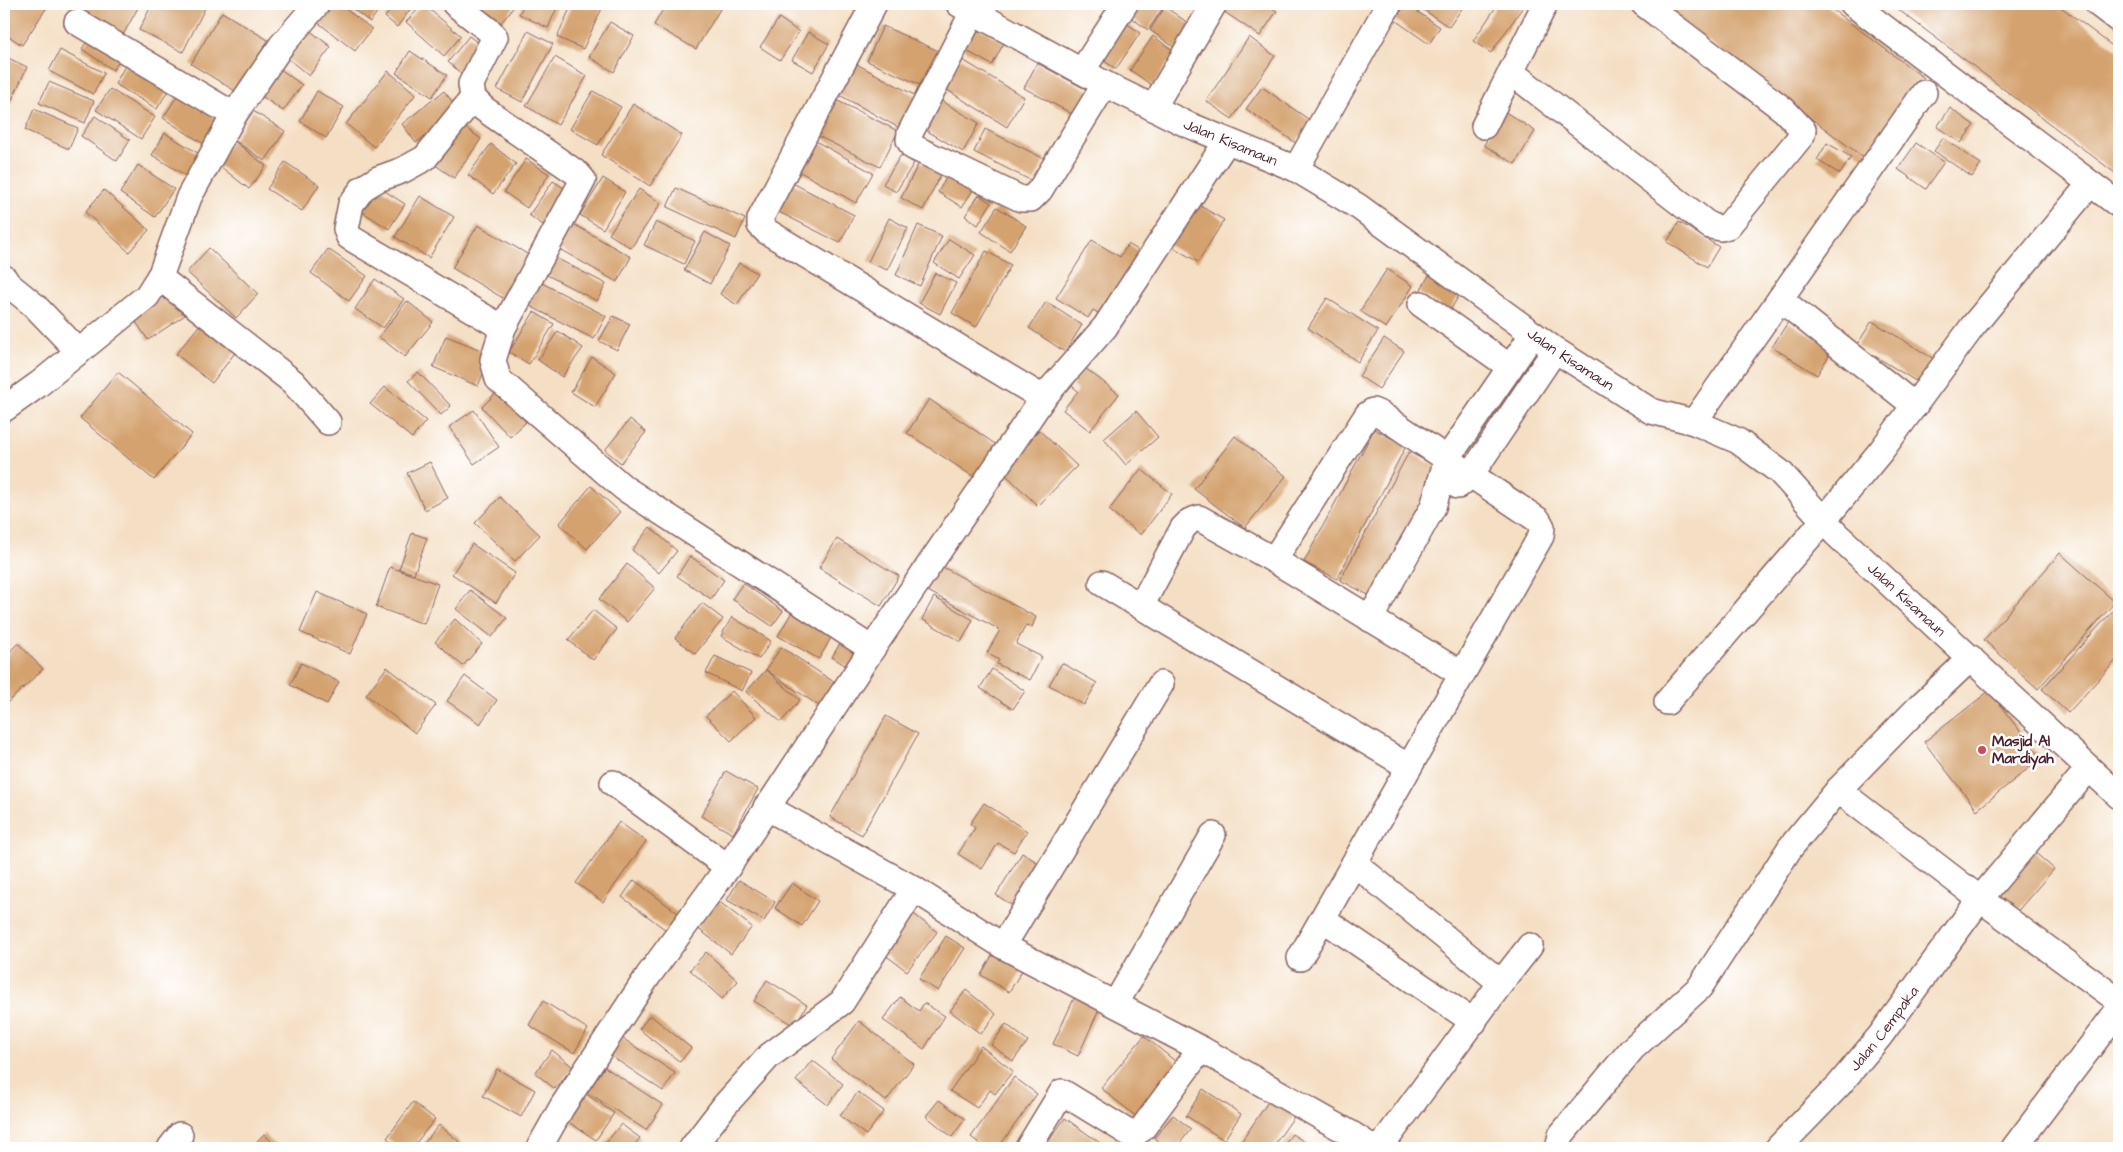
<svg xmlns="http://www.w3.org/2000/svg" width="2123" height="1152" viewBox="0 0 2123 1152" font-family="'Architects Daughter',sans-serif">
<rect width="100%" height="100%" fill="#fff"/>
<filter id="ink" filterUnits="userSpaceOnUse"><feTurbulence type="fractalNoise" baseFrequency=".02" numOctaves="2"/><feDisplacementMap in="SourceGraphic" scale="10" xChannelSelector="R" yChannelSelector="G"/><feConvolveMatrix kernelMatrix="1 2 1 2 8 2 1 2 1" color-interpolation-filters="sRGB"/></filter>
<filter id="wash" filterUnits="userSpaceOnUse"><feTurbulence type="fractalNoise" baseFrequency=".0096" numOctaves="4" result="noise"/><feDisplacementMap in="SourceGraphic" scale="20" xChannelSelector="R" yChannelSelector="G"/><feGaussianBlur stdDeviation="1.12" result="paint"/><feColorMatrix in="noise" values="0 0 0 0 0 0 0 0 0 0 0 0 0 0 0 0 0 1.4 0 .05"/><feComposite in="paint" operator="in"/></filter>
<g filter="url(#wash)">
<rect width="100%" height="100%" fill="#f4dfc4"/>
<g id="blocks">
<!-- building -->
<path fill="#d4a26e" d="M4,4H49L22,45L4,33Z
M87,4H140L123,35L82,13Z
M152,4H196L205,8L183,52L139,30Z
M330,4H339L372,29L355,51L316,21Z
M346,4H377L381,7L370,22Z
M395,4H414L397,27L385,17Z
M423,4L461,36L444,56L406,22Z
M481,4H516L501,23L479,6Z
M524,4H556L558,5L548,28L519,14Z
M572,4H604L583,49L557,37Z
M666,4H723L696,49L654,25Z
M1131,4H1166L1148,30L1125,13Z
M1228,4H1265L1277,11L1260,36L1223,11Z
M1406,4L1440,27L1429,44L1395,20Z
M1415,4H1459L1463,7L1449,27Z
M1498,4H1525L1491,53L1473,41Z
M1659,4H1825L1924,78L1864,158Z
M1891,4H2057L2119,51V176Z
M1165,7L1194,27L1178,50L1150,30Z
M222,12L276,45L245,97L191,64Z
M779,18L799,32L780,60L760,47Z
M1122,20L1140,33L1116,69L1097,56Z
M610,22L634,36L614,72L589,57Z
M883,26L943,53L927,88L867,61Z
M976,26L1004,43L992,65L963,49Z
M308,29L331,47L309,76L286,57Z
M528,31L553,44L522,102L497,89Z
M93,32L124,54L113,70L82,49Z
M808,32L829,44L813,72L792,60Z
M469,36L482,46L461,73L448,62Z
M1153,36L1175,52L1153,86L1130,70Z
M1249,37L1275,56L1232,119L1206,101Z
M60,50L104,73L93,94L49,71Z
M410,51L447,75L432,97L396,73Z
M4,56L27,67L7,111L4,110Z
M555,57L587,76L558,125L526,106Z
M961,59L1024,97L1007,127L944,88Z
M851,61L918,97L901,129L834,92Z
M127,62L170,87L157,109L115,84Z
M272,63L302,85L283,111L253,90Z
M1037,63L1091,92L1078,117L1024,88Z
M388,71L416,94L374,147L346,124Z
M49,82L94,101L85,123L39,103Z
M1262,87L1311,121L1296,143L1246,109Z
M110,89L155,117L141,139L96,110Z
M317,91L344,107L326,138L300,121Z
M444,91L458,109L416,143L402,124Z
M593,91L621,107L598,145L570,129Z
M178,95L222,122L207,146L163,118Z
M933,96L979,123L963,152L917,125Z
M832,98L898,131L880,167L814,134Z
M633,104L682,135L650,186L601,155Z
M1950,108L1974,125L1961,143L1937,127Z
M34,109L78,128L69,149L25,130Z
M253,111L285,131L265,161L234,140Z
M1504,111L1535,131L1515,164L1484,145Z
M95,116L130,140L117,161L81,136Z
M456,121L481,139L454,178L428,160Z
M985,129L1045,159L1034,182L974,152Z
M165,133L201,155L188,177L152,155Z
M810,138L873,173L856,203L793,168Z
M1943,138L1981,164L1972,177L1934,151Z
M233,140L266,166L249,189L216,163Z
M1827,143L1851,157L1840,174L1817,160Z
M1916,143L1944,162L1926,189L1898,169Z
M491,144L516,164L493,194L468,175Z
M901,155L914,163L896,192L883,184Z
M526,159L549,174L527,208L504,192Z
M920,161L942,172L923,210L901,198Z
M285,162L319,185L302,211L267,189Z
M138,165L174,189L155,217L120,193Z
M950,171L975,187L962,207L938,192Z
M603,178L625,192L603,229L580,215Z
M783,178L854,215L840,243L769,207Z
M553,181L567,190L543,225L529,215Z
M377,186L405,204L389,229L361,211Z
M676,188L745,219L736,239L667,207Z
M639,189L661,203L631,248L609,234Z
M104,190L149,230L129,252L85,212Z
M979,195L991,203L978,225L965,216Z
M420,196L454,217L429,258L395,237Z
M1192,201L1224,220L1198,262L1166,243Z
M997,207L1026,226L1010,251L981,232Z
M889,218L908,228L887,270L868,262Z
M568,221L631,257L617,282L554,246Z
M656,222L695,241L684,264L644,245Z
M1679,222L1719,247L1707,267L1667,242Z
M478,225L534,258L508,301L452,268Z
M918,225L942,236L920,286L896,275Z
M705,232L730,246L710,284L684,270Z
M949,239L975,255L959,279L934,263Z
M1092,240L1120,257L1128,244L1143,253L1105,317L1093,310L1088,318L1056,298Z
M209,248L258,294L236,318L187,272Z
M328,249L367,276L349,301L311,273Z
M986,251L1011,265L976,327L952,313Z
M554,257L606,284L597,301L545,274Z
M739,263L757,273L737,305L720,294Z
M1387,269L1413,286L1386,328L1360,311Z
M1432,270L1463,288L1450,311L1419,293Z
M935,273L956,283L940,314L919,303Z
M375,279L404,299L383,328L355,309Z
M540,282L606,316L594,339L528,305Z
M172,289L188,313L148,340L132,316Z
M1327,298L1378,331L1358,362L1308,328Z
M407,301L433,322L405,357L379,337Z
M1046,302L1082,325L1065,352L1029,328Z
M534,312L554,324L529,364L509,352Z
M613,316L630,324L617,350L599,341Z
M1872,321L1934,359L1919,383L1857,345Z
M202,322L237,350L212,383L176,354Z
M1788,322L1833,349L1817,375L1772,347Z
M558,331L583,348L562,377L538,360Z
M446,336L491,354L478,386L433,367Z
M1384,338L1404,351L1379,389L1359,376Z
M592,357L616,373L595,407L571,392Z
M1085,368L1119,394L1090,431L1063,410L1078,391L1072,386Z
M118,372L192,434L154,480L80,418Z
M418,372L451,406L441,415L408,381Z
M385,387L426,421L412,438L370,404Z
M497,392L526,422L510,437L482,407Z
M929,399L998,446L977,479L907,433Z
M474,410L499,447L474,464L449,427Z
M1136,411L1158,437L1126,465L1104,439Z
M630,419L646,432L621,463L605,450Z
M1374,429L1406,446L1337,579L1304,562Z
M1039,430L1077,466L1038,506L1001,470Z
M1235,436L1286,476L1245,528L1194,489Z
M1409,452L1443,470L1374,598L1340,580Z
M430,462L448,498L425,510L407,473Z
M1141,469L1172,494L1141,535L1109,510Z
M591,486L620,512L587,549L559,524Z
M500,497L540,535L515,561L475,523Z
M650,527L677,551L659,573L632,550Z
M412,533L427,538L414,574L399,569Z
M837,539L899,576L881,606L819,568Z
M472,544L515,573L496,603L452,574Z
M2060,553L2115,602L2038,689L1984,640Z
M690,556L724,580L711,599L677,576Z
M627,564L655,588L627,622L599,599Z
M939,565L1036,617L1032,627L1026,625L1016,644L1042,657L1030,680L997,664L999,660L987,653L1000,630L926,590Z
M390,567L438,584L424,624L376,607Z
M743,583L783,611L772,626L732,599Z
M470,590L507,618L492,637L456,609Z
M317,592L367,614L350,654L300,632Z
M934,597L973,620L961,642L922,619Z
M702,603L723,619L695,654L675,638Z
M2119,604V657L2068,713L2042,689Z
M593,610L617,629L593,660L568,640Z
M792,612L833,634L819,659L778,636Z
M732,617L771,641L759,659L721,636Z
M455,619L482,644L463,666L435,642Z
M844,637L863,649L851,669L832,657Z
M18,643L43,669L5,705L4,658Z
M781,647L837,684L822,708L766,670L800,700L781,722L746,692L766,670Z
M715,656L751,673L742,691L706,673Z
M301,663L339,682L327,704L290,685Z
M1062,663L1097,683L1084,705L1049,685Z
M387,667L436,705L415,733L366,695Z
M992,669L1025,691L1013,709L980,688Z
M465,676L497,700L480,724L447,701Z
M732,691L756,717L731,741L706,716Z
M1989,691L2041,758L1977,810L1924,742Z
M886,716L918,734L862,835L830,817Z
M726,771L758,789L733,834L701,816Z
M984,803L1027,831L1014,852L998,843L982,869L958,854L975,828L970,824Z
M619,822L646,841L603,902L576,883Z
M2031,849L2054,869L2015,914L1991,894Z
M1022,853L1045,867L1018,909L996,895Z
M634,880L682,916L670,933L622,897Z
M739,880L775,902L764,921L727,900Z
M792,883L818,901L802,926L775,908Z
M717,900L752,927L731,954L696,927Z
M911,912L937,932L907,971L881,952Z
M946,936L965,948L938,991L919,979Z
M997,947L1026,964L1009,992L981,975Z
M706,952L738,981L722,999L690,970Z
M767,980L807,1005L794,1026L754,1001Z
M966,990L996,1014L981,1034L950,1011Z
M1076,994L1101,1005L1078,1056L1053,1044Z
M900,997L919,1011L924,1003L945,1016L924,1049L883,1020Z
M543,1001L588,1029L574,1053L529,1025Z
M650,1015L691,1048L680,1062L639,1029Z
M859,1021L914,1064L886,1101L831,1059Z
M1006,1024L1028,1041L1013,1061L991,1045Z
M1144,1036L1181,1066L1138,1118L1101,1088Z
M622,1038L675,1073L663,1091L611,1056Z
M981,1046L1013,1071L995,1094L990,1090L977,1108L950,1091Z
M552,1050L573,1067L555,1089L535,1073Z
M812,1060L843,1084L828,1105L796,1081Z
M603,1066L663,1105L646,1130L587,1092Z
M497,1069L535,1090L521,1117L483,1096Z
M1014,1077L1037,1094L998,1148H986L971,1137Z
M1203,1089L1241,1114L1224,1140L1186,1116Z
M858,1092L884,1111L866,1135L840,1116Z
M585,1093L614,1113L596,1140L567,1121Z
M1274,1093L1298,1111L1272,1148H1237Z
M939,1100L965,1119L952,1137L926,1116Z
M413,1102L435,1119L412,1148H400L387,1138Z
M1173,1115L1191,1129L1176,1148H1167L1154,1138Z
M1065,1118L1107,1148H1044Z
M621,1124L640,1138L632,1148H602Z
M439,1125L467,1148H420Z
M264,1134L278,1148H250Z
M1292,1134L1314,1148H1282Z
M1120,1139L1132,1148H1113Z"/>
</g>
</g>
<g filter="url(#ink)">
<use href="#blocks" fill-opacity="0" stroke="#866261" stroke-width="1"/>
<g fill="none" stroke-linecap="round" stroke-linejoin="round">
<!-- street casing -->
<g stroke="#866261" stroke-width="28">
<g id="street">
<path d="M455,4L491,32L495,37L471,84L473,98L484,109L578,174L583,180L503,328L493,360L498,379L624,488L872,649"/>
<path d="M874,4L760,219V225L766,231L1043,398"/>
<path id="s1" d="M959,4L1105,84L1184,123L1296,169L1359,207L1555,350L1651,411L1694,422L1738,441L1780,472L1836,534L2119,796"/>
<path d="M1853,4L2119,205"/>
<path d="M2098,4L2119,20"/>
<path d="M973,12L910,133L909,140L913,147L1021,199H1031L1040,190L1105,84"/>
<path d="M77,22L234,115"/>
<path d="M1082,71L1125,4"/>
<path d="M1511,72L1710,226L1721,228L1728,226L1802,135L1803,130L1784,110L1644,4"/>
<path d="M473,98L425,158L403,170L378,179L363,188L351,204L346,229L349,237L503,328"/>
<path d="M1153,108L1214,4"/>
<path d="M1484,126L1545,4"/>
<path d="M1296,169L1389,4"/>
<path d="M159,277L293,382L328,422"/>
<path d="M4,278L8,284L35,306L79,352"/>
<path d="M1780,299L1915,406"/>
<path d="M1421,304L1510,367"/>
<path d="M4,409L39,384L147,296L161,274L189,197L234,115L281,46L317,4"/>
<path d="M1694,422L1924,93"/>
<path d="M1458,486L1470,476L1555,350"/>
<path d="M1274,560L1367,415L1373,411L1380,414L1538,520L1542,527L1541,536L1300,958"/>
<path d="M1102,583L1409,767"/>
<path d="M1141,606L1183,528L1190,521L1199,518L1274,560L1460,673"/>
<path d="M1370,619L1433,507L1447,459L1533,334"/>
<path d="M1667,702L1824,520L1881,451L1973,326L2090,184"/>
<path d="M613,783L728,867"/>
<path d="M1838,790L1980,899L2119,1001"/>
<path d="M766,807L914,889L1003,946L1201,1049L1353,1135L1373,1148"/>
<path d="M1354,863L1501,983"/>
<path d="M1323,919L1474,1022"/>
<path d="M1003,946L1161,684"/>
<path d="M1116,1003L1213,835"/>
<path d="M170,1148L180,1135"/>
<path d="M539,1148L562,1107L648,976L728,867L872,649L1043,398L1105,327L1227,141"/>
<path d="M692,1148L725,1105L769,1056L842,1002L914,889"/>
<path d="M1028,1148L1062,1092L1132,1135L1142,1129L1201,1049"/>
<path d="M1380,1148L1501,983L1530,946"/>
<path d="M1558,1148L1561,1135L1632,1049L1700,987L1790,848L1838,790L1919,707L1971,658"/>
<path id="s2" d="M1778,1148L1839,1085L1880,1036L1980,899L2089,768"/>
<path d="M2014,1148L2119,1009"/>
</g>
</g>
<!-- street -->
<use href="#street" stroke="#fff" stroke-width="25"/>
</g>
</g>
<!-- markers -->
<circle fill="#d1495b" stroke="#fff" stroke-width="2" cx="1982" cy="750" r="5"/>
<g text-anchor="middle" stroke-width="5" stroke-linejoin="round" paint-order="stroke">
<!-- street labels -->
<g font-size="15" fill="#4a1f2b" stroke="#fff">
<text dy="5" stroke="none"><textPath href="#s1" startOffset="305">Jalan Kisamaun</textPath></text>
<text dy="5" stroke="none"><textPath href="#s1" startOffset="710">Jalan Kisamaun</textPath></text>
<text dy="5" stroke="none"><textPath href="#s1" startOffset="1130">Jalan Kisamaun</textPath></text>
<text dy="5" stroke="none"><textPath href="#s2" startOffset="160">Jalan Cempaka</textPath></text>
</g>
<!-- poi labels -->
<g font-size="15" font-weight="bold" fill="#4a1f2b" stroke="#fff" text-anchor="start">
<text x="1992" y="746">Masjid Al<tspan x="1992" dy="17">Mardiyah</tspan></text>
</g>
</g>
<!-- margin -->
<rect width="2123" height="1152" fill="none" stroke="#fff" stroke-width="20"/>
</svg>
